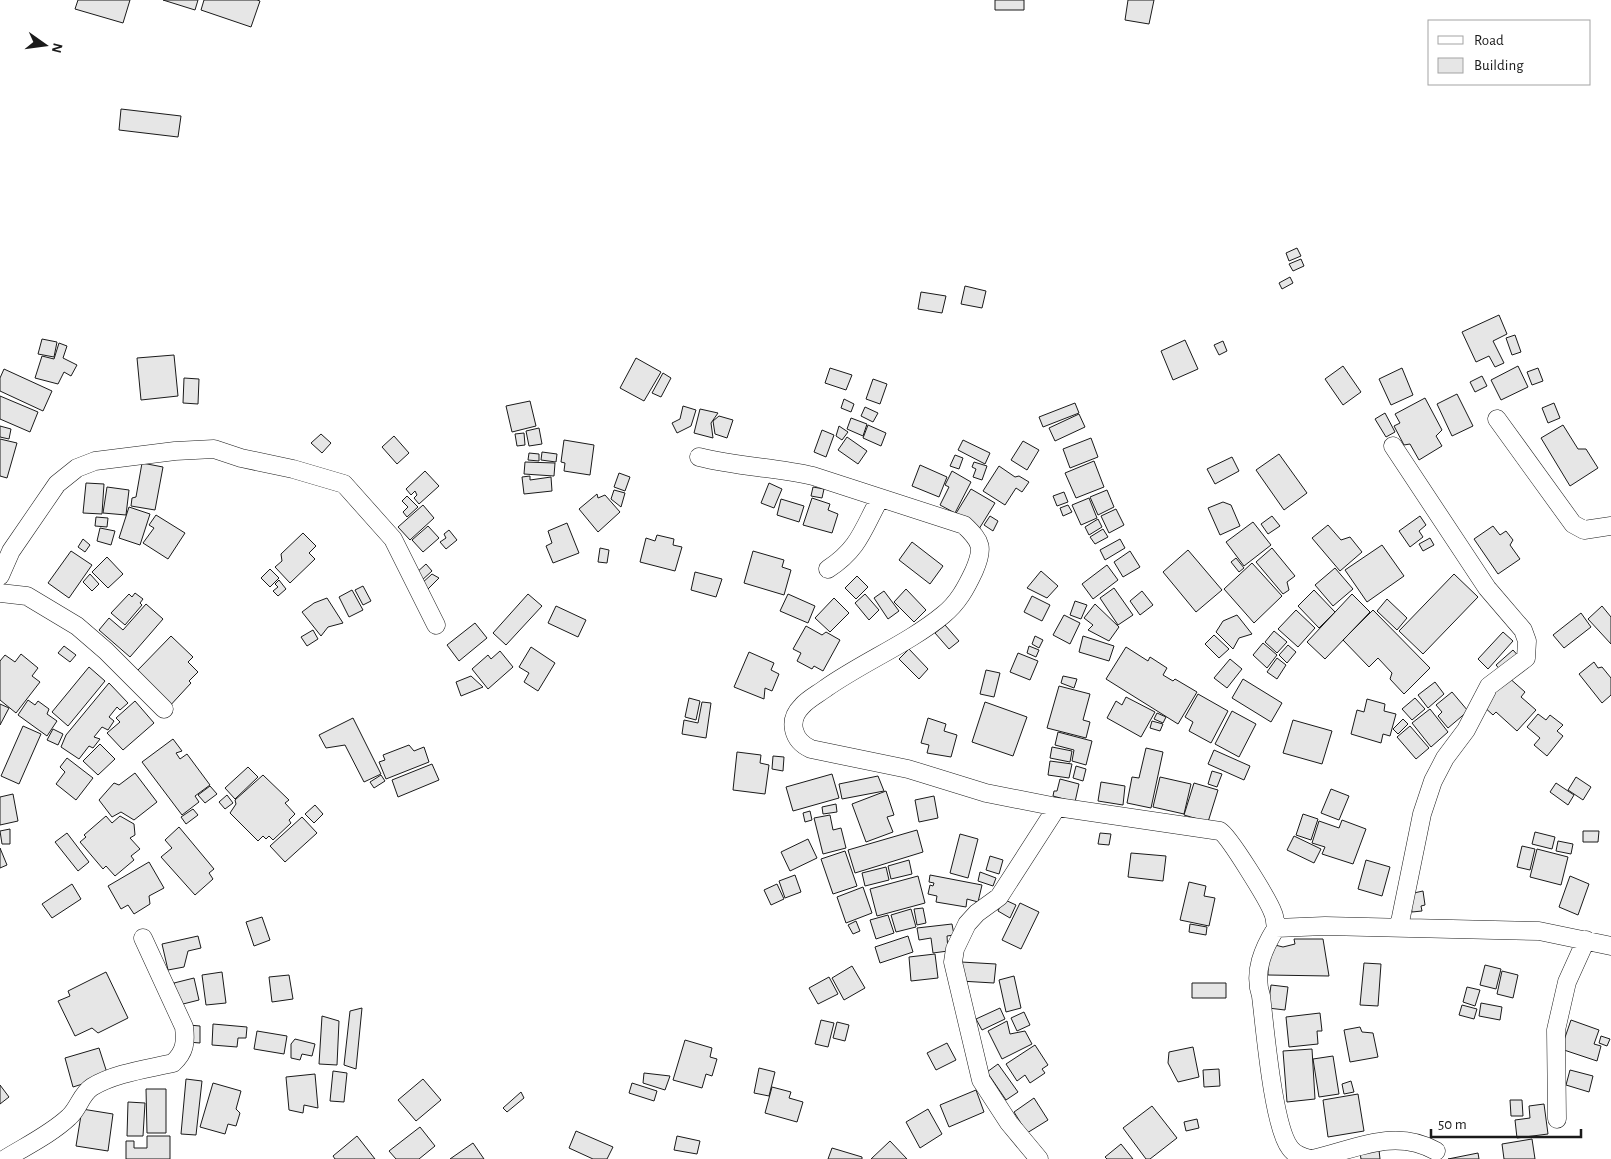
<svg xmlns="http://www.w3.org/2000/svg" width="1611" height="1159" viewBox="0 0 1611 1159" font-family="'Alegreya Sans',sans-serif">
<rect width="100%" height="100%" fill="#fff"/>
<!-- building -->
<path fill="#e6e6e6" stroke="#1a1a1a" d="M78,0H130L123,23L75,9Z
M163,0H198L195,10Z
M204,0H257L260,1L251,27L201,10Z
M995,0H1024V10H995Z
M1128,0H1154L1149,24L1125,20Z
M121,109L181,116L178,137L119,130Z
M1297,248L1301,256L1289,261L1286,253Z
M1301,259L1304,266L1293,271L1289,264Z
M1290,277L1293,283L1282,289L1279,283Z
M965,286L986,291L982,308L961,304Z
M921,292L946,296L942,313L918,309Z
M1499,315L1507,334L1493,341L1504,363L1495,367L1489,356L1476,362L1462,332Z
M1515,335L1521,352L1512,355L1506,338Z
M42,339L57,342L54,357L38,354Z
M1185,340L1198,369L1173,380L1161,351Z
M1223,341L1227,351L1219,355L1214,345Z
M59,343L67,346L63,358L77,365L71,376L64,372L58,384L35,378L42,356L54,359Z
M174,355L178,396L141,400L137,358Z
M636,358L661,372L644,401L620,388Z
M1343,366L1361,392L1343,405L1325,379Z
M1518,366L1528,387L1501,400L1491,380Z
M830,368L852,375L846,390L825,383Z
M1402,368L1413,395L1391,405L1379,379Z
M1538,368L1543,381L1532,385L1527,372Z
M4,369L52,391L43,411L0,391V378Z
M663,373L671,378L661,397L652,393Z
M1482,376L1487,386L1475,392L1470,382Z
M184,378L199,379L198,404L183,403Z
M873,379L887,384L880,404L866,399Z
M1457,394L1473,426L1452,436L1437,404Z
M0,396L38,412L30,432L0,419Z
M1425,398L1442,430L1436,436L1442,446L1419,460L1410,444L1404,445L1394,426L1400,423L1395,414Z
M844,399L854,404L851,412L841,408Z
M530,401L536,426L512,432L506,406Z
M1075,403L1079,413L1043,427L1039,417Z
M1554,403L1560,418L1548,423L1542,408Z
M683,406L696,410L691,426L677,433L672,423L680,419Z
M865,407L878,413L873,422L861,416Z
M700,409L718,413L711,423L713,438L694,433Z
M1385,413L1395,432L1386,437L1375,419Z
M1079,414L1085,427L1055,441L1049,428Z
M719,416L733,420L727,438L715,434L713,421Z
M851,418L867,424L863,436L847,429Z
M868,425L886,433L881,446L863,438Z
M1563,425L1578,449H1586L1598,468L1570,486L1541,438Z
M0,426L11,429L9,439L0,437Z
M839,426L848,432L842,440L836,436Z
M539,428L542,444L529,446L526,431Z
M822,430L834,435L826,457L814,452Z
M524,433L525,445L517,446L515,434Z
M321,434L331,443L322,453L311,443Z
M394,436L409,453L397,464L382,447Z
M847,437L867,451L858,464L838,450Z
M1091,438L1098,457L1070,468L1063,449Z
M0,439L17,443L7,478L0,476Z
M564,440L594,445L590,475L564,471L565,463L561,462Z
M963,440L990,453L985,464L958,450Z
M1023,441L1039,450L1027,470L1011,460Z
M542,452L557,454L556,462L541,460Z
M529,453L539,454V461L528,460Z
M1279,454L1307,493L1284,510L1256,470Z
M955,455L963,458L959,469L950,466Z
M1232,457L1239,471L1215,484L1207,469Z
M1094,461L1104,487L1076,498L1065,473Z
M525,462L555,463L554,476L524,474Z
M974,462L987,466L982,480L973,477L976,469L972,467Z
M142,463L163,467L155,510L131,506L132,498L136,497Z
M920,465L947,477L939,497L912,486Z
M999,466L1015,477L1019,476L1029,482L1022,492L1016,488L1005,505L983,491Z
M425,471L439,486L419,504L414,498L417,495L415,491L411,495L406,489Z
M952,471L971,482L955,513L940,505L949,487L945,485Z
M619,473L630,477L625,491L614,487Z
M530,476V480L551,477L552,491L524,494L522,477Z
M86,483L104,484L102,514L83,513Z
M769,483L782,489L774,508L761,503Z
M107,487L129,490L126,515L103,513Z
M813,487L824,489L822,498L811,496Z
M971,489L995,503L979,529L955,515Z
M614,490L625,493L621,507L611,499Z
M1107,490L1114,507L1098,515L1090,497Z
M1064,492L1068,502L1057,506L1053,496Z
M597,494L598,498L605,495L620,512L598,532L579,509Z
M407,496L418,507L407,517L403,512L408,507L402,501Z
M812,498L830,504L828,510L838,514L832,533L803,525Z
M1089,498L1097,518L1081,525L1072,505Z
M781,499L804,506L799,522L777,515Z
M1223,502L1231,505L1240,526L1220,535L1208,508Z
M423,505L434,518L410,540L398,527Z
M1068,505L1072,512L1063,516L1060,508Z
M129,507L150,514L140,545L119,538Z
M1116,509L1124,525L1109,533L1101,516Z
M156,515L185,533L168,559L143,543L154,528L149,525Z
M990,516L998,521L993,531L984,525Z
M1272,516L1280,526L1268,534L1261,524Z
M1420,516L1426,525L1419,531L1423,537L1410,547L1399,531Z
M96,517L108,518L107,527L95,526Z
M1098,519L1102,527L1089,535L1085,527Z
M1253,522L1271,545L1244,566L1226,542Z
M567,523L579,553L553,563L546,546L552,543L548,531Z
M1328,525L1341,540L1350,537L1362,552L1340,571L1312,538Z
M428,526L439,538L423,552L412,540Z
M1493,526L1500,535L1506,531L1513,540L1510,545L1520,559L1498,574L1474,539Z
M100,528L115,531L111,545L97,541Z
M1103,529L1108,537L1095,544L1090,537Z
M449,530L457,540L446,549L440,542L446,538L444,534Z
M303,533L316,546L309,553L315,559L290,583L275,567L282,561L281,554Z
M657,535L674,539L673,545L682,547L675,571L640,562L646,538L655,541Z
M1430,538L1434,545L1423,551L1419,544Z
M83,539L90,545L85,552L78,547Z
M1120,539L1125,548L1105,560L1100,550Z
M912,542L943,566L930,584L899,560Z
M1382,545L1404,576L1367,602L1345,570Z
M600,548L609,550L607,563L598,562Z
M1272,548L1295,576L1287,582L1289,590L1283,594L1256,562Z
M1188,550L1222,590L1196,612L1163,572Z
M71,551L92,565L69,598L48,583Z
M753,551L784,560L782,567L791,570L784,595L744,583Z
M1130,551L1140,567L1123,577L1114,562Z
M107,557L123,574L108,588L92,572Z
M1236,558L1244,568L1239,572L1231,562Z
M1252,563L1282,596L1254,623L1224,589Z
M426,564L432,571L421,581L415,574Z
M1107,565L1118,580L1093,599L1082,584Z
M1335,568L1353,589L1333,606L1315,585Z
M270,569L279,578L270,587L261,578Z
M1041,571L1058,586L1047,598L1027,588Z
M695,572L722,579L716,597L691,590Z
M90,574L99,584L92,591L83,582Z
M432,574L439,578L427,590L421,584Z
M1454,574L1478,597L1423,654L1399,631Z
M857,576L868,587L856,599L845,588Z
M279,580L286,589L278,596L273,591L278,587L275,584Z
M363,586L371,601L363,605L355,590Z
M1114,588L1133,615L1118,625L1100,598Z
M906,589L926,610L914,622L894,602Z
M352,590L363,610L349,617L339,597Z
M1314,590L1335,612L1319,628L1298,606Z
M884,591L899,611L888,619L874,598Z
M1142,591L1153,605L1140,615L1130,601Z
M135,593L143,599L140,603L142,605L125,625L111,613L129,594L132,597Z
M528,594L542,606L506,645L493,633Z
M788,594L815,606L808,623L780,611Z
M865,594L879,610L869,620L855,603Z
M1352,594L1370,612L1325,659L1307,642Z
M1032,596L1050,605L1042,621L1024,612Z
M327,598L343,623L328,627L321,636L302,612L314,603Z
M834,598L849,613L830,632L815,618Z
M1387,599L1407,618L1397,630L1377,611Z
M1075,601L1087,605L1081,619L1070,615Z
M146,604L163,619L130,657L99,630L109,618L123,630Z
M1095,604L1119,627L1109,641L1088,630L1093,625L1084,618Z
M556,606L586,620L578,637L548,623Z
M1602,606L1611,617V644L1588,619Z
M1296,610L1315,628L1298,647L1278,629Z
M1373,610L1430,668L1404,694L1390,679L1392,673L1378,658L1369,667L1343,640Z
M1581,613L1591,627L1564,648L1553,635Z
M1064,615L1080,623L1070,644L1053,635Z
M1237,615L1252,634L1239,638L1233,649L1216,632L1223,621Z
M475,623L487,638L459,661L447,645Z
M945,625L959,641L949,649L935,633Z
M806,626L822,635L826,632L840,640L823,671L814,666L812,669L797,661L801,653L793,649Z
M313,630L318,639L307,646L301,637Z
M1274,631L1287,642L1277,653L1265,642Z
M1503,632L1513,641L1488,669L1478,659Z
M1214,635L1229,649L1219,658L1205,644Z
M171,636L193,657L188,662L198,672L189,681L191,683L167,709L137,671Z
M1035,636L1043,640L1039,648L1032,644Z
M1083,636L1114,646L1109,661L1079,652Z
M1263,643L1277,655L1267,668L1253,655Z
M1288,645L1296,652L1287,663L1279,655Z
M64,646L76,655L70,662L58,653Z
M1029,646L1039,650L1036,657L1027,653Z
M531,647L555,663L538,691L524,682L529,673L519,667Z
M1126,647L1148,661L1150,657L1167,668L1163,675L1173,681L1175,679L1197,692L1178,724L1106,679Z
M909,649L928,669L919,679L899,659Z
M1513,650L1521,659L1504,674L1496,665Z
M500,651L513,667L488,689L472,669L488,655L491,659Z
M749,652L774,663L771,670L779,674L772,691L765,688L764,699L734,687Z
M1018,653L1038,661L1030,680L1010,672Z
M21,654L38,668L32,676L40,682L16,713L0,700V661L5,655L15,662Z
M1277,658L1286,665L1277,679L1267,672Z
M1230,659L1242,669L1227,688L1214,678Z
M1594,662L1598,668L1602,667L1611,678V695L1602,703L1579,674Z
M89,667L105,681L68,726L52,712Z
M986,670L1000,673L994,697L980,694Z
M471,676L483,687L461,696L456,682Z
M1063,676L1077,679L1074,688L1061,683Z
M1507,676L1525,692L1521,697L1536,710L1517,731L1496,712L1493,715L1482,705Z
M1243,679L1282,703L1271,722L1232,698Z
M1435,682L1444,694L1428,708L1418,695Z
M109,683L128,703L120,710L117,707L109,717L114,721L108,730L102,727L94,737L100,739L93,748L89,746L79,759L61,747L66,735Z
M1059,686L1090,694L1083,720L1090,722L1086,738L1047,728Z
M1452,692L1468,711L1448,728L1438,716L1442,712L1436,705Z
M1198,694L1228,711L1211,743L1189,731L1193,722L1185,717Z
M1126,697L1155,712L1141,737L1107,718L1116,701L1122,705Z
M689,698L700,701L696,720L685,717Z
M1415,698L1425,709L1412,720L1402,709Z
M1367,699L1385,704L1384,711L1396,714L1390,736L1383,734L1381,743L1351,734L1357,710L1364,712Z
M28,700L35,705L38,701L49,709L47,714L57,721L47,736L18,715Z
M135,701L154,723L123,750L107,733L120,722L116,718Z
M702,702L711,703L706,738L682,734L684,720L698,723Z
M985,702L1027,717L1013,756L972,742Z
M0,704L9,708L0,725Z
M1430,709L1448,732L1431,747L1412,723Z
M1232,711L1256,724L1239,757L1215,744Z
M1157,713L1166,717L1163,723L1154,719Z
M1538,714L1546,720L1550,715L1563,725L1557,731L1563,736L1547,756L1534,745L1540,738L1527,727Z
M353,718L381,774L364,782L345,745L326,748L319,735Z
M928,718L946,724L944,731L957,735L951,757L927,753L929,745L921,743Z
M1403,719L1408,724L1398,734L1393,729Z
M1293,720L1332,731L1322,764L1283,753Z
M1152,721L1163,724L1160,731L1150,728Z
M23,726L41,734L19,784L1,776Z
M1410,726L1429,748L1416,759L1397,737Z
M53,729L63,734L58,745L47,740Z
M1058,732L1092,741L1086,765L1072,761L1074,750L1055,745Z
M173,739L182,751L176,753L180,759L187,754L210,785L195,796L199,802L182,815L142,762Z
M100,744L115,759L98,775L83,761Z
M409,745L414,751L424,747L429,762L386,779L379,762L385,760L383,755Z
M1052,747L1072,751L1070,762L1050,758Z
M1146,748L1163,752L1151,808L1127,803L1132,777L1139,778Z
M1214,750L1250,766L1244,780L1208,764Z
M737,752L761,755L760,763L769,765L765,794L733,790Z
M773,756L784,757L783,771L772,769Z
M67,758L93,778L76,800L56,784L65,772L60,767Z
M1050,761L1072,764L1069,778L1048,775Z
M432,764L439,780L398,797L392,780Z
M1076,766L1086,769L1083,781L1073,778Z
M248,767L258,777L235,799L225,788Z
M1212,771L1222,774L1217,787L1208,784Z
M135,773L157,802L134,820L121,812L112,817L99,800L114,783L119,785Z
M832,774L839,798L793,811L786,787Z
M263,775L289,800L285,803L295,814L289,820L291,823L273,840L269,836L266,839L263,836L258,841L230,813L236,804L235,800Z
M381,775L385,781L374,788L370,782Z
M878,776L884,791L842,799L839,784Z
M1160,777L1191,784L1184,814L1153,807Z
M1576,777L1591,787L1583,800L1568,790Z
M1060,779L1079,784L1075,802L1053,796L1054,791H1057Z
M1101,782L1125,786L1123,805L1098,801Z
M1194,783L1218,790L1208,822L1184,815Z
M1556,783L1574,795L1568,805L1550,792Z
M210,786L217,794L205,803L198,795Z
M1331,789L1349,796L1339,820L1321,813Z
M886,791L894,815L887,817L893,832L866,842L852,804Z
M13,794L18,821L0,825V797Z
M227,795L233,803L225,809L219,802Z
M934,796L938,818L919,822L915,800Z
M836,804L837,812L823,814L822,807Z
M315,805L323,814L314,823L305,814Z
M193,809L198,815L186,824L181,817Z
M810,811L812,820L805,822L803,813Z
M1303,814L1318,819L1311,840L1296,835Z
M830,815L833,830L841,828L846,848L823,854L814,818Z
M106,816L112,823L120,816L134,824L135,835L130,838L140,849L131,856L134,860L115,876L106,866L103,869L80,842L86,837L84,835Z
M302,817L317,833L285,862L270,846Z
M1342,820L1366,829L1353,864L1322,854L1325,847L1312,843L1319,821L1339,828Z
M179,827L214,869L209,873L213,879L195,895L161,857L172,848L165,840Z
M10,829V844H2L0,831Z
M917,830L923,852L855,873L848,850Z
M1583,831H1599L1598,842H1583Z
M1535,832L1555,837L1552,849L1532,844Z
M67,833L89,862L78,871L55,842Z
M1100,833L1111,834L1109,845L1098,844Z
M960,834L978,839L968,878L950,873Z
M1294,836L1321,849L1314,863L1287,850Z
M808,839L817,858L790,871L781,852Z
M1558,841L1573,844L1571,854L1556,851Z
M1522,846L1535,849L1530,870L1517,867Z
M0,848L7,865L0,868Z
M1537,849L1568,857L1561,885L1530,877Z
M845,851L857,886L833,894L821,859Z
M1131,853L1166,856L1163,881L1128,877Z
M990,856L1003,860L999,874L986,870Z
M909,860L912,874L891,879L888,866Z
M1366,860L1390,867L1382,896L1358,889Z
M149,862L164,888L149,896L150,904L134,914L128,905L121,909L108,886Z
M886,867L889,880L865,886L862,873Z
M980,872L996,878L993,886L978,881Z
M795,875L801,892L785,898L779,881Z
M930,875L982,885L978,902L967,899L966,907L936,902L937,896L928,894L930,885L933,886L934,883L929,882Z
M918,876L925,903L877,916L870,889Z
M1570,876L1589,884L1578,915L1559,907Z
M1189,882L1206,886L1204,896L1215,898L1209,926L1180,920Z
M72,884L81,899L52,918L42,904Z
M777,884L784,899L771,905L764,890Z
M863,887L872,913L846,923L837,897Z
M1423,891L1425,905L1421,906L1422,911L1412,912L1409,894Z
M1003,899L1016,905L1010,918L998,911Z
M1020,903L1039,912L1021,949L1002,940Z
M923,908L926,923L917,925L914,909Z
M911,909L916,927L896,932L891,915Z
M888,915L894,933L876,939L870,920Z
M262,917L270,940L254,946L246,922Z
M856,921L860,931L853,934L848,925Z
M952,924L954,935L947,936L948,951L933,953L931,938L919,940L917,928Z
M1190,924L1207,927L1206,935L1189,932Z
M198,936L201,948L188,951L184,967L168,970L162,944Z
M908,936L913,952L880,963L875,947Z
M1294,939H1323L1329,976L1268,975V950L1275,945L1283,947L1295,944Z
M935,954L938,978L911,981L909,957Z
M961,962L996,964L994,983L960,981Z
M1364,963L1381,964L1378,1006L1360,1005Z
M1485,965L1501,969L1496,989L1480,985Z
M852,966L865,988L844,1000L832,978Z
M1502,971L1518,975L1513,998L1497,994Z
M106,972L128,1018L98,1033L92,1028L75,1036L58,1001L70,996L68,991Z
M222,972L226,1003L206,1005L202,975Z
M289,975L293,999L272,1002L269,977Z
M1014,976L1021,1008L1006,1012L999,980Z
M829,977L838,994L818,1004L809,988Z
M194,978L199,1000L179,1005L174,983Z
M1192,983H1226V998H1192Z
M1271,985L1288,987L1285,1010L1268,1008Z
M1467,987L1480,990L1475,1006L1463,1002Z
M1481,1003L1502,1007L1500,1020L1479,1016Z
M1462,1005L1477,1009L1474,1019L1459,1015Z
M362,1008L356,1069L344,1065L350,1011Z
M1000,1008L1005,1019L982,1030L976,1019Z
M1024,1012L1030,1025L1017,1031L1011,1018Z
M1320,1013L1322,1031H1317L1318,1044L1289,1047L1286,1017Z
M322,1016L339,1021L337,1065L319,1064Z
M821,1020L834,1023L828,1047L815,1044Z
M1571,1020L1599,1030L1594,1044L1601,1046L1597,1061L1561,1049Z
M1007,1021L1010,1034L1025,1031L1032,1044L1002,1059L988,1031Z
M837,1022L849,1025L845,1041L833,1038Z
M213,1024L247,1027L246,1038H238L237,1047L212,1045Z
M189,1025L200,1026V1043L188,1042Z
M1360,1027L1362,1032L1373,1033L1378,1057L1350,1062L1344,1030Z
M257,1031L287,1036L284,1054L254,1049Z
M1601,1036L1610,1039L1607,1046L1599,1043Z
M295,1039L315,1044L312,1056L302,1054L300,1060L291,1058V1044Z
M685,1040L712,1048L710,1057L717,1059L712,1076L706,1074L702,1088L673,1080Z
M947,1043L956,1060L936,1070L927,1053Z
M1035,1045L1048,1065L1042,1069L1045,1073L1030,1083L1025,1075L1017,1081L1006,1064Z
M1193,1047L1199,1077L1178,1082L1168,1063L1169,1052Z
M99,1048L108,1076L73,1087L65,1058Z
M1312,1049L1315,1099L1287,1102L1283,1051Z
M1333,1056L1339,1094L1319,1097L1313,1059Z
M998,1064L1018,1092L1006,1100L987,1072Z
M759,1068L775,1072L769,1096L754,1093Z
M1219,1069L1220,1086L1204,1087L1203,1070Z
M1570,1070L1593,1076L1589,1092L1566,1085Z
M333,1071L347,1073L344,1102L330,1101Z
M644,1073L670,1076L665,1090L643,1083Z
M315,1074L318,1108L304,1105L303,1113L289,1110L286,1077Z
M186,1079L202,1081L196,1135L181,1134Z
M423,1079L441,1100L416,1121L398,1100Z
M1351,1081L1354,1092L1344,1094L1342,1084Z
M213,1083L241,1091L236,1109L240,1113L236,1126L228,1124L225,1134L200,1127Z
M632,1083L657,1091L654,1101L629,1093Z
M0,1085L9,1097L0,1104Z
M772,1087L791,1092L789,1098L803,1102L797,1122L765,1113Z
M146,1089H166V1133H147Z
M976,1090L984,1112L949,1127L940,1105Z
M521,1092L524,1098L507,1112L503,1108Z
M1358,1094L1364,1131L1328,1137L1323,1100Z
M1034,1098L1048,1120L1027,1133L1014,1112Z
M1510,1100H1522L1523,1116H1511Z
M128,1102L145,1103L143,1136H127Z
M1544,1104L1548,1134L1517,1138L1515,1120L1530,1118L1529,1106Z
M1152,1106L1177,1138L1150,1159H1146L1123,1128Z
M82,1109L113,1114L108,1151L76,1146Z
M928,1109L942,1134L920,1148L906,1122Z
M1197,1119L1199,1128L1186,1131L1184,1122Z
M420,1127L435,1146L419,1159H396L389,1151Z
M576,1131L613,1147L607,1159H593L569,1148Z
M147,1136H170V1159H126V1141H134V1148H147Z
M357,1136L375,1159H335L333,1156Z
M677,1136L700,1141L697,1154L674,1150Z
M1532,1139L1535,1159H1504L1502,1144Z
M890,1141L907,1159H871Z
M473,1143L484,1159H450Z
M1121,1144L1133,1159H1107L1105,1157Z
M832,1148L862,1157V1159H828Z
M1379,1150L1380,1159H1361L1360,1153Z
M1478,1153L1479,1159H1448Z"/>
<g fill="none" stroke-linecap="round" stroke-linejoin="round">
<!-- minor casing -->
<g stroke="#1a1a1a" stroke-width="19">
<path id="minor" d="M1497,419L1573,524L1584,530L1611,526
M1393,446L1487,588L1523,630L1527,641L1526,658L1489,686L1466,730L1445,758L1433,781L1422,814L1399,927
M699,457C738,467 775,467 813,476L964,525C982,542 984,548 974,571C966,588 958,603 943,615C909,643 863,662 826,688C818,694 808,699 802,706C787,721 793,741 811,749L908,769L986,793L1057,807L1220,831C1229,836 1269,901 1273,913C1275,917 1275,923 1276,928L1325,926L1539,931L1611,946
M828,569C859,549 863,529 880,498
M0,576L11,551L57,484L77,468L95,461L175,451L214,449L241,458L293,469L344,484L393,539L436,625
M0,593L27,596L77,626L106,651L164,709
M1276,928C1263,949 1253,972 1261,996C1265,1028 1273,1126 1290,1148C1295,1155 1302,1157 1310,1159
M1557,1119L1556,1030L1567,982L1586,940
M5,1159C26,1146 51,1134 69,1117C79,1108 81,1094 92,1087C115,1073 147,1069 173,1063C185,1052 186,1042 184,1027L143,938
M1039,1159L1009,1123L981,1080L953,962L955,949L967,924L977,913L999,897L1057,807
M1312,1159C1354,1150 1394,1127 1436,1151"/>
</g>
<!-- minor -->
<use href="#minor" stroke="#fff" stroke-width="18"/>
</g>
<!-- legend -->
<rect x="1428" y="20" width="162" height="65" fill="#ffffff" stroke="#a3a3a3"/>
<rect x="1438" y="36" width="25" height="8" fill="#ffffff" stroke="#a3a3a3"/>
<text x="1474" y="45" font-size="15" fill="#1a1a1a">Road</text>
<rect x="1438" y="58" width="25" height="15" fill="#e6e6e6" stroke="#a3a3a3"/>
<text x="1474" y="70" font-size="15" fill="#1a1a1a">Building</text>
<!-- north arrow -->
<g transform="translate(45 45) rotate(104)" stroke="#ffffff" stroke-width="4" paint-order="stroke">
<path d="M0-4L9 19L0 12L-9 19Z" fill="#1a1a1a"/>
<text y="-8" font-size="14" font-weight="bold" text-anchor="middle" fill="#1a1a1a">N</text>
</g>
<!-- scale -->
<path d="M1431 1129v8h150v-8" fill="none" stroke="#1a1a1a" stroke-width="2.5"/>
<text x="1438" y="1129" font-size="15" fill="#1a1a1a" stroke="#ffffff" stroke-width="4" paint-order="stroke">50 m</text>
</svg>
